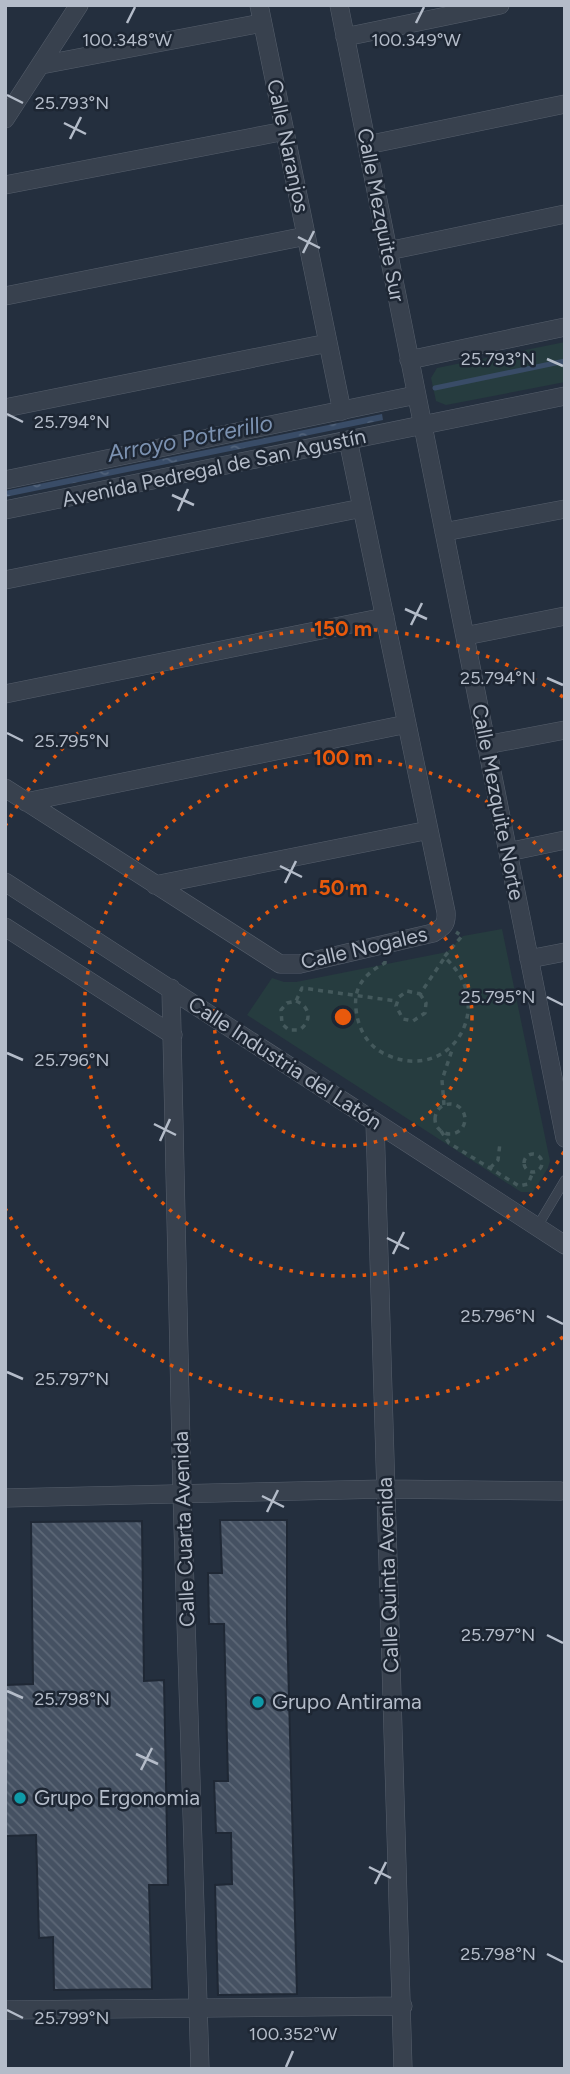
<svg xmlns="http://www.w3.org/2000/svg" width="570" height="2074" viewBox="0 0 570 2074" font-family="Figtree,sans-serif">
<defs>
<pattern id="water-ripples" width="26" height="14" patternUnits="userSpaceOnUse" patternTransform="scale(1.75)"><rect width="26" height="14" fill="#394c67"/><path d="M2 4q2-2 4 0t4 0M15 11q2-2 4 0t4 0" fill="none" stroke="#53647b"/></pattern>
<pattern id="building-back-hatch" width="6" height="6" patternUnits="userSpaceOnUse" patternTransform="scale(1.75)"><rect width="6" height="6" fill="#455162"/><path d="M-1 5l2 2M0 0l6 6M5-1l2 2" fill="none" stroke="#5d6877"/></pattern>
</defs>
<rect width="100%" height="100%" fill="#242f3e"/>
<!-- green -->
<path fill="#263c3f" d="M565,342V382L446,405L436,401L431,378L437,368Z
M502,929L550,1161L548,1168L533,1192H521L247,1015L272,978L284,982H296L447,952L463,936Z"/>
<!-- water -->
<path fill="url(#water-ripples)" d="M382,414L383,420L5,497V491Z"/>
<g fill="none" stroke-linecap="round" stroke-linejoin="round">
<!-- stream -->
<path stroke="#394c67" stroke-width="5" d="M435,388L565,361"/>
</g>
<!-- building -->
<path fill="url(#building-back-hatch)" stroke="#1f2835" stroke-width="2" d="M220,1520H287V1623L297,1994L218,1995L215,1885L232,1884L231,1833H216L214,1781H228L224,1624H209L208,1573H222Z
M142,1521L144,1681L164,1680L168,1885H149L152,1989L54,1990L53,1937L39,1938L36,1835L5,1836V1685L33,1684L31,1522Z"/>
<g fill="none" stroke-linecap="round" stroke-linejoin="round">
<!-- lane casing -->
<g stroke="#565f6c" stroke-width="10">
<path id="lane" d="M537,1227L565,1180"/>
</g>
<!-- street casing -->
<g stroke="#565f6c" stroke-width="19">
<path id="street" d="M259,5L342,411
M339,5L565,1138
M345,37L500,5
M41,65L262,23
M5,119L79,5
M367,145L565,104
M5,185L285,131
M388,251L565,214
M5,296L306,236
M409,360L565,327
M5,408L328,343
M5,480L416,395
M5,510L565,396
M444,532L565,509
M5,580L362,508
M465,636L565,616
M5,694L385,617
M486,745L565,730
M5,788L280,964H300L433,933C443,927 447,925 446,912L348,440
M26,802L407,724
M508,852L565,840
M5,882L565,1245
M155,885L429,830
M5,927L173,1035
M529,959L565,952
M171,988L182,1493L200,2069
M375,1122L403,2069
M5,1498L385,1489L561,1491
M5,2010L403,2006"/>
</g>
<!-- path -->
<path stroke="#44595c" stroke-width="3.5" stroke-dasharray="5 5" stroke-linecap="butt" d="M385,961V963C366,973 353,986 356,1009C358,1029 368,1047 387,1055C452,1084 499,1004 444,957L462,936L456,932
M420,994L426,1003L425,1013L413,1021L403,1019L396,1006L399,997L407,991L420,994L445,957
M296,1001C311,1007 312,1022 299,1030H289L282,1024L281,1010L287,1003L296,1001L302,988L396,1001
M435 1119a15 15 0 1 1 30 0a15 15 0 1 1-30 0Z
M444,1105L442,1080L453,1047
M441,1131L449,1143L519,1186L528,1184L533,1172
M524 1163a9 9 0 1 1 18 0a9 9 0 1 1-18 0Z
M490,1168L498,1160L500,1143"/>
<!-- lane -->
<use href="#lane" stroke="#38414e" stroke-width="9"/>
<!-- street -->
<use href="#street" stroke="#38414e" stroke-width="18"/>
</g>
<!-- ticks -->
<path fill="none" stroke="#b4bcc9" stroke-width="2.5" d="M127,23L135,7M416,23L424,7M7,95L23,103M64,123L86,134M70,139L81,117M298,237L320,248M303,253L314,231M547,359L563,366M7,414L23,422M172,495L194,505M178,511L188,489M405,609L427,619M411,625L422,603M547,678L563,685M7,733L23,741M280,866L302,877M285,883L296,861M547,997L563,1005M7,1053L23,1060M154,1124L176,1135M160,1141L170,1119M387,1238L409,1249M393,1254L404,1232M547,1316L563,1324M7,1372L23,1379M262,1496L284,1507M267,1512L278,1490M547,1635L563,1643M7,1691L23,1698M136,1754L158,1764M141,1770L152,1748M369,1867L391,1878M375,1884L386,1862M547,1954L563,1962M7,2010L23,2018M286,2067L293,2051"/>
<!-- distance rings -->
<g fill="none" stroke="#e8590c" stroke-width="3.5" stroke-dasharray="3.5 7">
<circle cx="343" cy="1017" r="129"/>
<path d="M564 1152A259 259 0 1 1 564 882"/>
<path d="M563 1337A388 388 0 0 1 5 1208M5 826A388 388 0 0 1 563 697"/>
</g>
<!-- markers -->
<g fill="#0f9aa8" stroke="#1d2633" stroke-width="2.5">
<circle cx="258" cy="1702" r="7"/>
<circle cx="20" cy="1798" r="7"/>
</g>
<g text-anchor="middle" stroke-width="5" stroke-linejoin="round" paint-order="stroke">
<!-- street labels -->
<g font-size="21" fill="#b4bcc9" stroke="#1d2633">
<text transform="translate(288 146) rotate(78)" y="7">Calle Naranjos</text>
<text transform="translate(381 215) rotate(79)" y="7">Calle Mezquite Sur</text>
<text transform="translate(214 468) rotate(-12)" y="7">Avenida Pedregal de San Agustín</text>
<text transform="translate(498 802) rotate(79)" y="7">Calle Mezquite Norte</text>
<text transform="translate(364 948) rotate(-13)" y="7">Calle Nogales</text>
<text transform="translate(285 1063) rotate(33)" y="7">Calle Industria del Latón</text>
<text transform="translate(184 1529) rotate(-92)" y="7">Calle Cuarta Avenida</text>
<text transform="translate(388 1575) rotate(-92)" y="7">Calle Quinta Avenida</text>
</g>
<!-- poi labels -->
<g font-size="21" fill="#b4bcc9" stroke="#1d2633" text-anchor="start">
<text x="272" y="1709">Grupo Antirama</text>
<text x="34" y="1805">Grupo Ergonomia</text>
</g>
<!-- water labels -->
<g font-size="23" font-style="italic" fill="#7c92b1" stroke="#1d2633">
<text transform="translate(190 438) rotate(-11)" y="8">Arroyo Potrerillo</text>
</g>
</g>
<g font-size="18" text-anchor="middle" fill="#b4bcc9" stroke="#1d2633" stroke-width="5" stroke-linejoin="round" paint-order="stroke">
<text x="127" y="46">100.348°W</text>
<text x="416" y="46">100.349°W</text>
<text x="72" y="109">25.793°N</text>
<text x="498" y="365">25.793°N</text>
<text x="72" y="428">25.794°N</text>
<text x="498" y="684">25.794°N</text>
<text x="72" y="747">25.795°N</text>
<text x="498" y="1003">25.795°N</text>
<text x="72" y="1066">25.796°N</text>
<text x="498" y="1322">25.796°N</text>
<text x="72" y="1385">25.797°N</text>
<text x="498" y="1641">25.797°N</text>
<text x="72" y="1705">25.798°N</text>
<text x="498" y="1960">25.798°N</text>
<text x="72" y="2024">25.799°N</text>
<text x="293" y="2040">100.352°W</text>
</g>
<circle cx="343" cy="1017" r="10" fill="#e8590c" stroke="#1d2633" stroke-width="3.5"/>
<g font-size="21" text-anchor="middle" font-weight="bold" fill="#e8590c" stroke="#1d2633" stroke-width="5" stroke-linejoin="round" paint-order="stroke">
<text x="343" y="636">150 m</text>
<text x="343" y="765">100 m</text>
<text x="343" y="895">50 m</text>
</g>
<!-- border -->
<rect width="570" height="2074" fill="none" stroke="#b4bcc9" stroke-width="14"/>
</svg>
